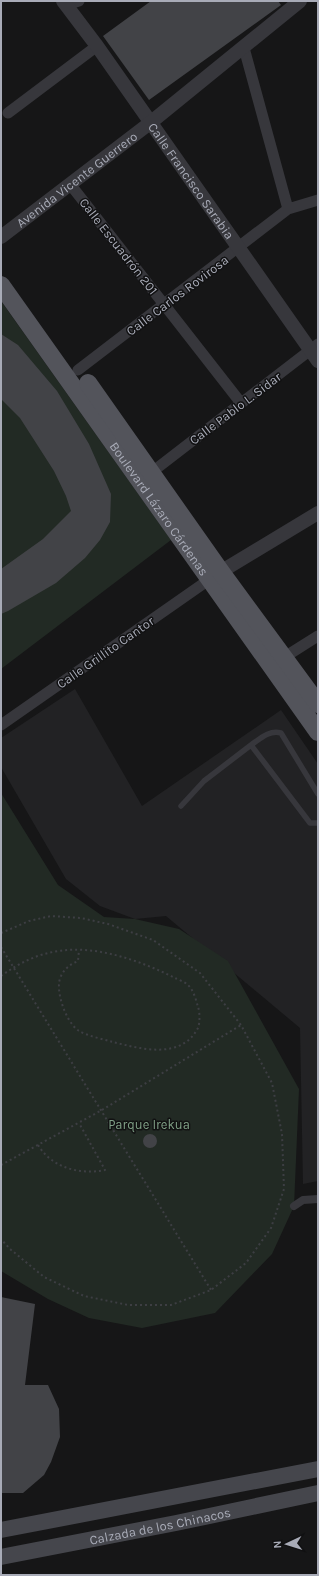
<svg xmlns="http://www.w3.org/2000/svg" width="319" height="1576" viewBox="0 0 319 1576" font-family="Karla,sans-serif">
<rect width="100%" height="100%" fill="#161617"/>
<!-- built -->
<path fill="#222224" d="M75,689L142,806L281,710L318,764V1181L303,1184L300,1028L166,916L135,919L100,906L66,879L1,767V738Z"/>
<!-- green -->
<path fill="#222a24" d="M1,301L171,540L1,669Z
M1,793L58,885L104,917L135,919L179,929L228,961L299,1089L294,1206L272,1254L215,1313L142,1328L89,1318L48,1299L1,1271Z"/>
<!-- building -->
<path fill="#424347" d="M151,1H278L281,5L149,100L103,36Z
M1,334L18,345L57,391L89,444L111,494L110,522L100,540L85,558L56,583L8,611L1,614V569L43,539L71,511L66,496L54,471L20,418L1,399Z
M143 1141a7 7 0 1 1 14 0a7 7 0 1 1-14 0Z
M1,1297L35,1304L25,1385H48L59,1409L60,1437L51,1462L44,1475L23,1493H1Z"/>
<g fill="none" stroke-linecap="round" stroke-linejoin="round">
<!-- path -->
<path stroke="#3d3e43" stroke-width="2" stroke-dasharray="2 3" stroke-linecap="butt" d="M1,933L29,921L51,916L81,918L108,924L153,940L200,973L241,1025L272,1083L282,1134L284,1189L271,1228L246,1263L211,1290L171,1305H128L84,1296L44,1277L10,1249L1,1239
M1,947L211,1290
M1,976C19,963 37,954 59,951C97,945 141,961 175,978C179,980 185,982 188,985C194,991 196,1000 198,1007C200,1012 200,1023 198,1028C181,1060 141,1049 113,1042C102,1039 88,1036 79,1031C66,1023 54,989 61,976C65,968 71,964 78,961L79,950
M38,1145C52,1168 80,1175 105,1170L79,1123
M1,1165L102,1110L241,1025"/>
<!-- service -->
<path stroke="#37373c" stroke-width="5.5" d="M251,745C261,738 269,730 281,733L318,794
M181,806L204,781L251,745L310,823H318"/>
<!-- pedestrian -->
<path stroke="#37373c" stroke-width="8" d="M294,1206L303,1200L318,1199"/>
<!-- minor -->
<path stroke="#37373c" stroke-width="11" d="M66,5L79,1
M244,48L288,209
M8,113L97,46
M70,184L241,403
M78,370L288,209L318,200
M152,472L318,344
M283,658L318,636
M1,725L210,579"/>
<!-- tertiary -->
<g stroke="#37373c" stroke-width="14">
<path id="s1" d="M63,1L97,46L318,361"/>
<path id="s2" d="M1,237L150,123L300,1"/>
<path d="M212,577L318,513"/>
</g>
<!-- secondary -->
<g stroke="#45464c" stroke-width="16">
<path d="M1,1530L318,1469"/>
<path id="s3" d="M1,1557L176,1523L318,1493"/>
</g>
<!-- primary -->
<g stroke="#53545b" stroke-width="18">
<path id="s4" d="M1,285L318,732"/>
<path d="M88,383L221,572L318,704"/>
</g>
</g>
<g text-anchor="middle" stroke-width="3" stroke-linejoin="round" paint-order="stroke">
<!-- street labels -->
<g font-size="13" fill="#a8abb7" stroke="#111112">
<text dy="5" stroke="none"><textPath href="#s2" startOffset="95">Avenida Vicente Guerrero</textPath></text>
<text dy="5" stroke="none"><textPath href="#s1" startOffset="221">Calle Francisco Sarabia</textPath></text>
<text transform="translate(119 246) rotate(52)" y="5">Calle Escuadrón 201</text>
<text transform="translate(177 295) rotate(-37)" y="5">Calle Carlos Rovirosa</text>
<text transform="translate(235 408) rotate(-37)" y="5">Calle Pablo L. Sidar</text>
<text dy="5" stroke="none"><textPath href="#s4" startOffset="274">Boulevard Lázaro Cárdenas</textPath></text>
<text transform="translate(105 652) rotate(-35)" y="5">Calle Grillito Cantor</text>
<text dy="5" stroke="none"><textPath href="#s3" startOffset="162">Calzada de los Chinacos</textPath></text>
</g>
<!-- park labels -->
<g font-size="13" fill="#80a187" stroke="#111112">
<text x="149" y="1129">Parque Irekua</text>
</g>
</g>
<!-- border -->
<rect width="319" height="1576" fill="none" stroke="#a8abb7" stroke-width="4"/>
<!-- north arrow -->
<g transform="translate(287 1544) rotate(266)" stroke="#111112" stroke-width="3" paint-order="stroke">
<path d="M0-3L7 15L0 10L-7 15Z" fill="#a8abb7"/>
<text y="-6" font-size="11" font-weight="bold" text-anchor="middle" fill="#a8abb7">N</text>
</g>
</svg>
